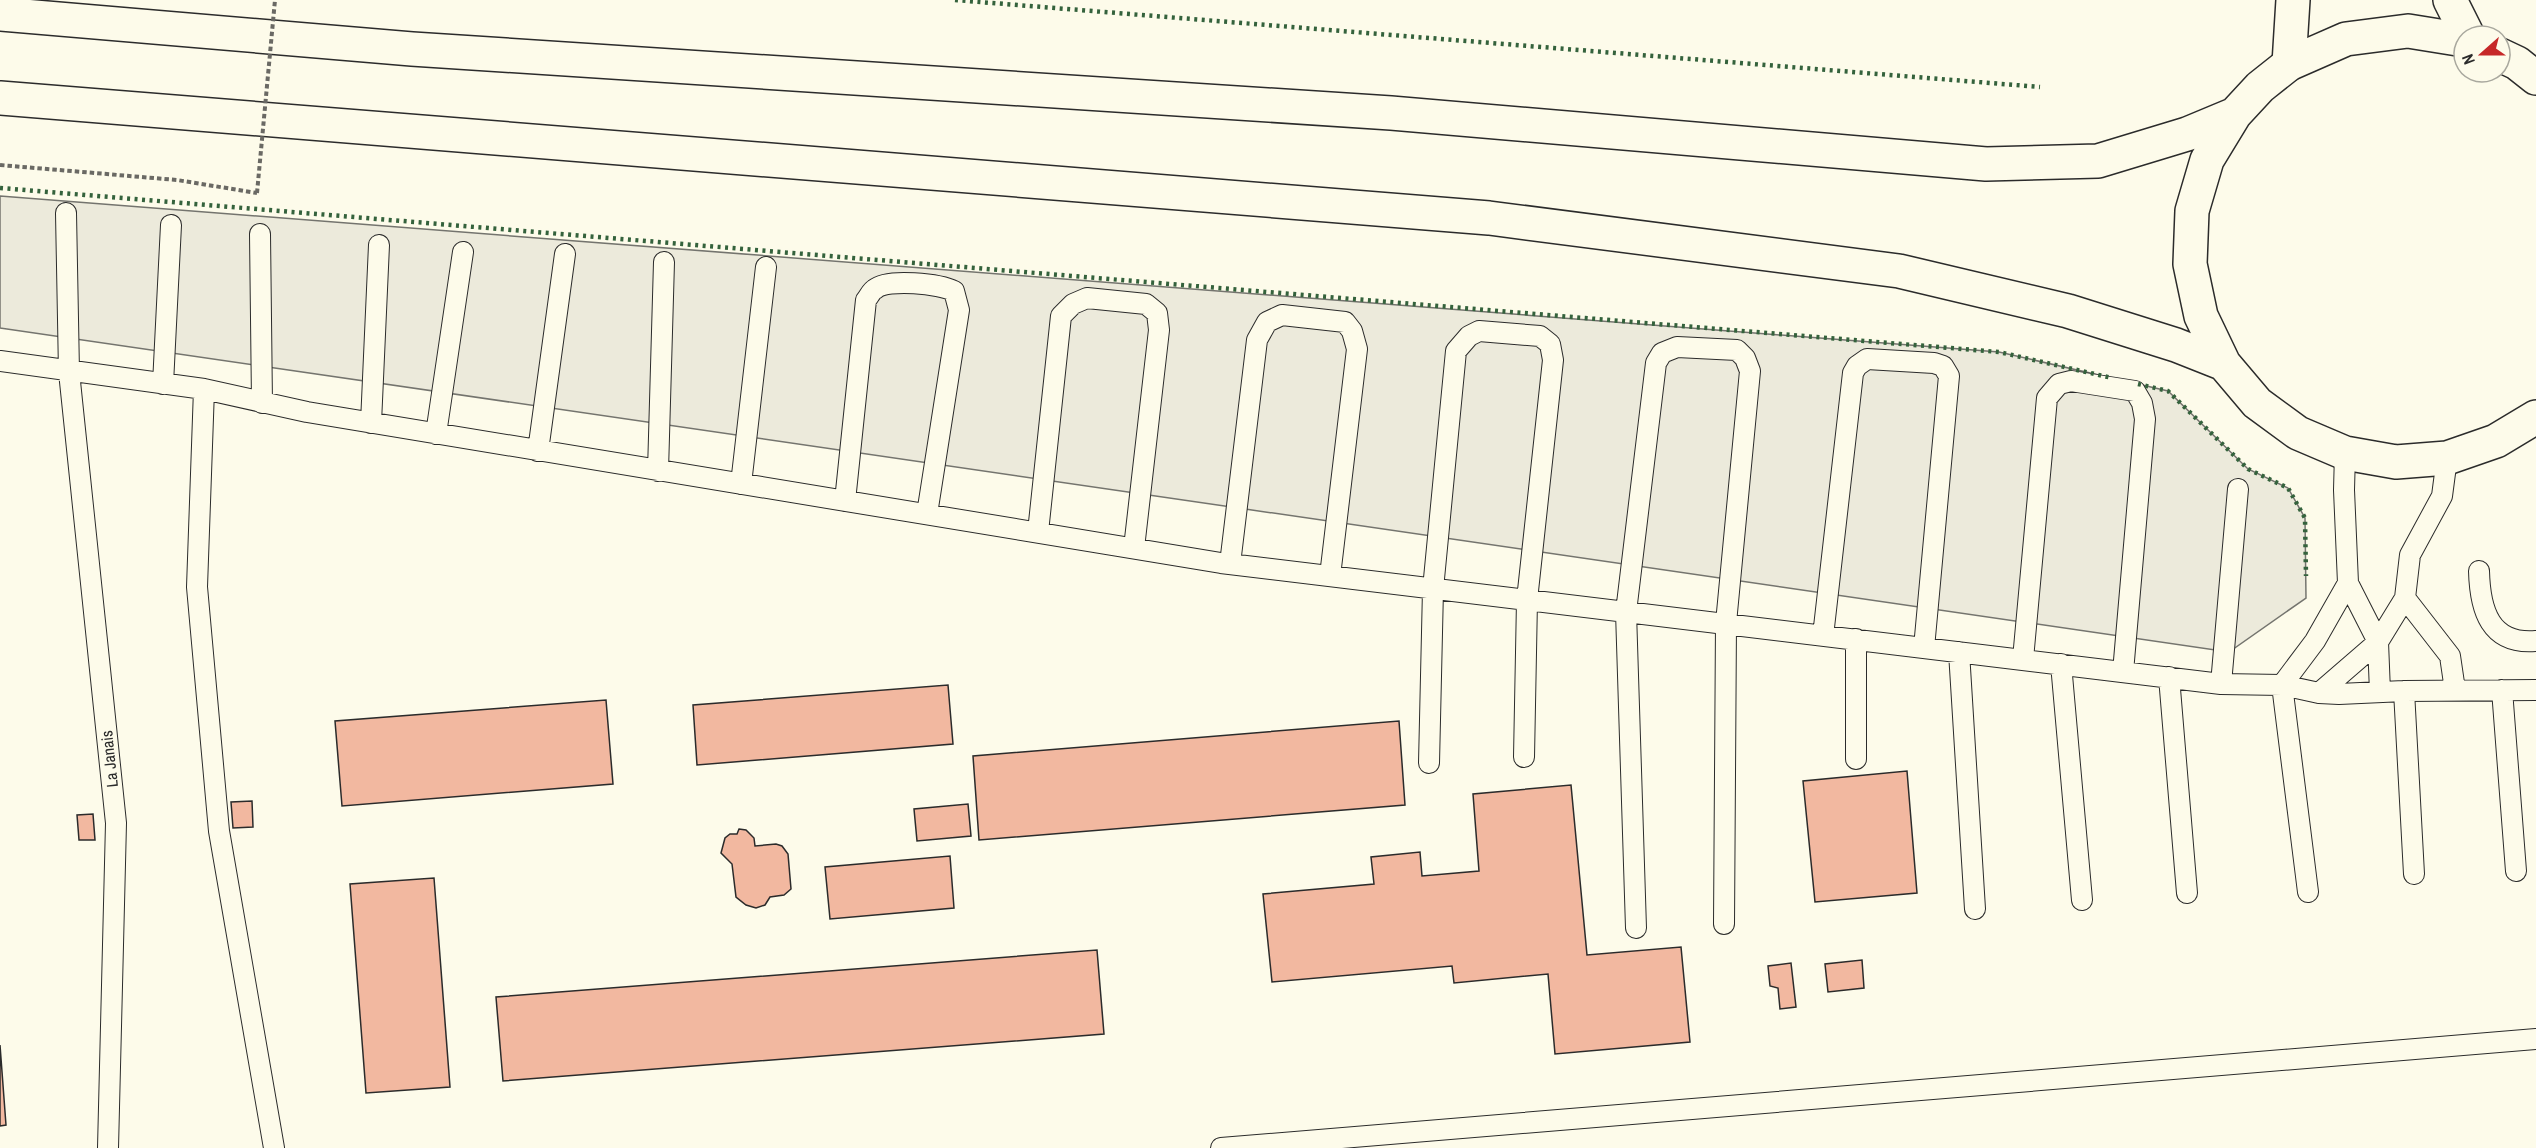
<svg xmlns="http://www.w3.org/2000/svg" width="2536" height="1148" viewBox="0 0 2536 1148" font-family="'Archivo Narrow',sans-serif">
<rect width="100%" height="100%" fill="#fdfbea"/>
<!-- parking -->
<path fill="#eceadb" stroke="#74746e" stroke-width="1.5" d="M0,196L1999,352L2168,391L2248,469L2288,488L2305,518L2306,598L2229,652L0,328Z"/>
<!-- building -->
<path fill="#f2b8a0" stroke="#2b2b2b" stroke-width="1.5" d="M948,685L953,744L697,765L693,705Z
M606,700L613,784L342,806L335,721Z
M1399,721L1405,805L979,840L973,756Z
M1907,771L1917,893L1815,902L1803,781Z
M1571,785L1587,955L1681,947L1690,1042L1555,1054L1548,974L1454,983L1452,966L1272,982L1263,894L1374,884L1371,857L1420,852L1422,876L1479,871L1473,794Z
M252,801L253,827L233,828L231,802Z
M968,804L971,836L917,841L914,809Z
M93,814L95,840H79L77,815Z
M739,829L746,830L754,838L755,846L776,844L782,846L788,854L791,889L784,895L770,897L765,905L756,908L746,905L736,897L732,864L721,853L725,838L730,834H737Z
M950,856L954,908L830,919L825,867Z
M434,878L450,1087L366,1093L350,884Z
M1097,950L1104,1034L503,1081L496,997Z
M1862,960L1864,988L1828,992L1825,964Z
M1791,963L1796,1007L1780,1009L1778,988L1770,986L1768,966Z
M0,1045L6,1125L0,1126Z"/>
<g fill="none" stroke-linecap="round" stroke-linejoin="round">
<!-- service casing -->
<g stroke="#2b2b2b" stroke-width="22">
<path id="service" d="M66,213L69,372L116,823L108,1148
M260,234L262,403
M0,361L204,389L307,412L1221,563L2221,684L2282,685L2319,693L2339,694L2404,691L2536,690
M163,384L171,225
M204,389L197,587L219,831L274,1148
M371,423L379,245
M436,434L463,252
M538,451L565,254
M2447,458L2442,496L2410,555L2405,598L2450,656L2455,690
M658,471L664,262
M741,484L766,267
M845,501L866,300C869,297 871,291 875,289C888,278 940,284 954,291L959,310L927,514
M1038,532L1061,316L1073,304L1087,298L1146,304L1157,313L1159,330L1134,548
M1230,564L1257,340L1267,322L1282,315L1345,322L1352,331L1357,349L1330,576
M2479,571C2480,610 2490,645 2536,641
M2348,583L2378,642L2380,692
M1823,636L1853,373L1857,366L1867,359L1934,363L1943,366L1949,376L1924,648
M1959,652L1975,909
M2023,659L2047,398L2059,384L2071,381L2135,391L2142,403L2145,419L2123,672
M2061,664L2082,900
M2169,677L2187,893
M2221,684L2238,489
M2502,690L2516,871
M2404,691L2414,874
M2319,693L2378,642L2405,598
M1856,759V639
M1429,763L1433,589L1456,351L1469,336L1479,331L1540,336L1550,344L1553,360L1527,600L1524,757
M2308,892L2282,685L2315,641L2348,583L2344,490L2345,453
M1636,928L1626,612L1656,363L1662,353L1677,347L1737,350L1745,358L1750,371L1726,623L1724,924
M1221,1148L2536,1039"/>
</g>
<!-- tertiary casing -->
<g stroke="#2b2b2b" stroke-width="36">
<path id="tertiary" d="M2450,0L2468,36
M2289,64L2293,0"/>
</g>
<!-- primary casing -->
<g stroke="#2b2b2b" stroke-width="36">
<path id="primary" d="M0,14L412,49L1391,113L1986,164L2098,161L2187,134L2235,114
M2464,40L2408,31L2346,39L2289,64L2260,87L2235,114L2207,160L2192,211L2190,264L2201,316L2224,364L2257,403L2298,433L2345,453L2396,462L2447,458L2496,441L2536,417
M2500,55L2517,63L2536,78
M0,98L1489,218L1899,271L2068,311L2176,345L2224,364"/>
</g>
<!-- path -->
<path stroke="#6a6964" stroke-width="4" stroke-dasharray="4.5 3" stroke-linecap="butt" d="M0,165L177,180L257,193"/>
<!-- service -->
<use href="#service" stroke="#fdfbea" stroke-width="20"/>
<!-- tertiary -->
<use href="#tertiary" stroke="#fdfbea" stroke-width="33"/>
<!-- primary -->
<use href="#primary" stroke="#fdfbea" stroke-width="33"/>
<!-- path-bridge -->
<path stroke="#6a6964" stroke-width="4" stroke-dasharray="4.5 3" stroke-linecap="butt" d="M257,193L275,0"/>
<!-- hedge -->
<path stroke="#34623c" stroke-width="4.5" stroke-dasharray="3 4.5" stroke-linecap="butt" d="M955,0L2040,87
M0,188L1999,352L2112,378
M2138,384L2168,391L2248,469L2288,488L2305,518L2306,576"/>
</g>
<g text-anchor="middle" stroke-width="4.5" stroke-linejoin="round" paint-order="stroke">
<!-- street labels -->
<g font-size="16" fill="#2b2b2b" stroke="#fdfbea">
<text transform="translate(109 759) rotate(-96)" y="6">La Janais</text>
</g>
</g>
<!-- north arrow -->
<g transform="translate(2482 54) rotate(249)"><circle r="28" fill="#fdfbea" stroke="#a9a89e" stroke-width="1.5"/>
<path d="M0-4.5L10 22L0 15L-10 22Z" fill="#c62828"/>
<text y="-9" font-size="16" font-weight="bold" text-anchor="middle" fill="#2b2b2b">N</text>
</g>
</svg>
